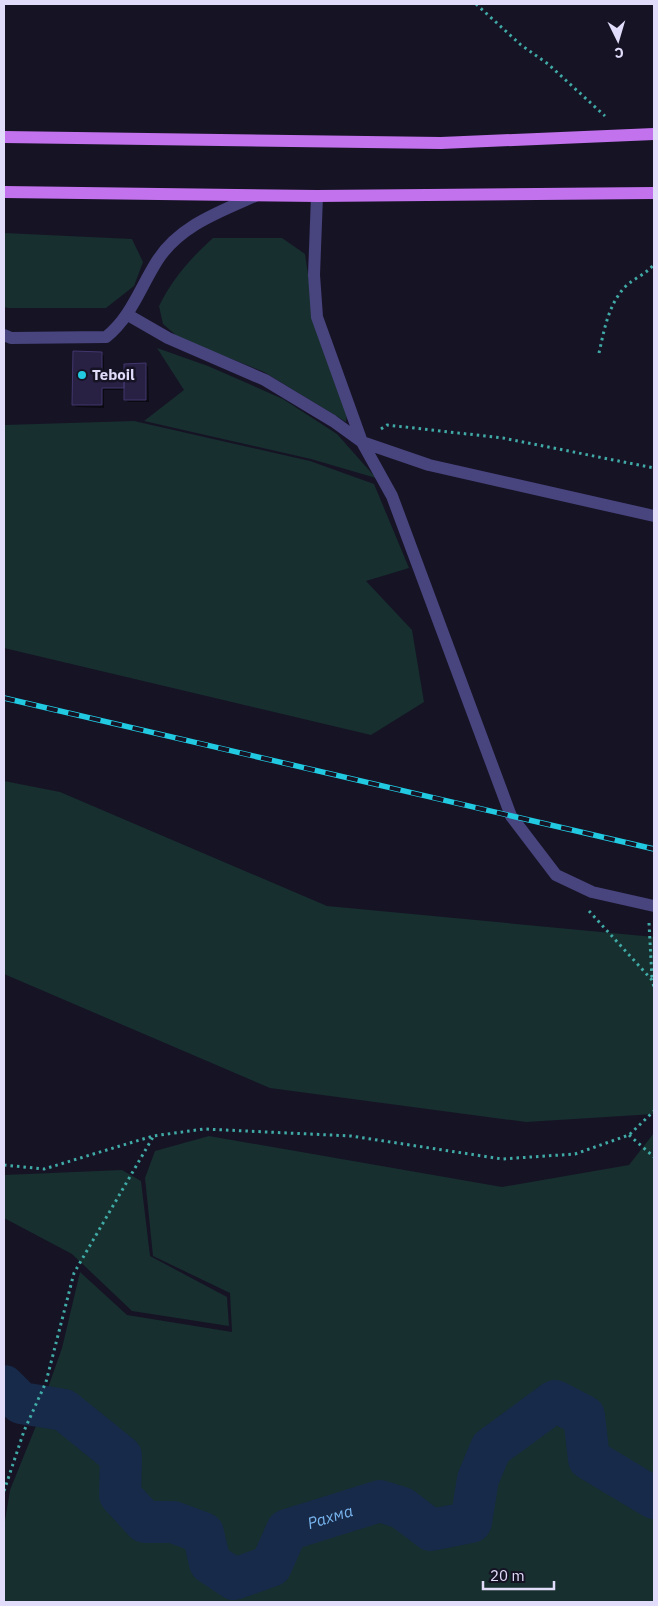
<svg xmlns="http://www.w3.org/2000/svg" width="658" height="1606" viewBox="0 0 658 1606" font-family="'IBM Plex Sans',sans-serif">
<rect width="100%" height="100%" fill="#161325"/>
<!-- green -->
<path fill="#172f2e" d="M4,233L132,239L143,262L134,286L106,308H8L4,307Z
M213,238H282L305,254L314,315L347,414L346,422L264,372L179,338L163,324L159,306C173,278 190,259 213,238Z
M157,348L208,366L283,399L337,434L376,478L311,459L144,421L184,390Z
M134,421L310,461L374,484L409,568L366,581L412,630L424,702L371,735L4,648V425Z
M4,781L60,792L327,906L654,937V1114L526,1122L270,1088L4,974Z
M654,1133V1488L595,1455L589,1409L552,1394L483,1445L470,1477L464,1514L432,1522L402,1502L368,1493L280,1526L266,1557L236,1569L215,1557L207,1525L169,1512H149L127,1493V1449L70,1403L44,1399L62,1348L80,1272L127,1315L232,1332L230,1293L153,1256L145,1178L155,1151L209,1136L502,1187L629,1165Z
M122,1170L141,1181L150,1256L227,1297L229,1326L132,1311L72,1254L4,1218V1175Z
M557,1410L577,1421L582,1462L654,1504V1602H4V1527L10,1490L40,1416L59,1418L114,1460L112,1497L141,1527L171,1529L197,1542L203,1564L228,1587L278,1574L295,1537L384,1509L421,1537L477,1529L485,1480L499,1453Z"/>
<!-- shadow -->
<path fill="#0007" d="M102,353L104,356V372L125,373L146,364L148,367L149,402H128L125,400L126,390H104V408L76,407L73,404Z"/>
<g fill="none" stroke-linecap="round" stroke-linejoin="round">
<!-- river -->
<path stroke="#182a4a" stroke-width="42" id="s1" d="M4,1386L21,1403L64,1410L121,1456L120,1495L145,1522H173L203,1533L210,1563L234,1579L271,1566L287,1530L380,1501L402,1508L431,1530L471,1522L478,1479L491,1448L555,1401L584,1416L589,1459L654,1498"/>
</g>
<!-- building -->
<path fill="#292144" stroke="#42366d" d="M73,351L102,352V371H124V388H102V405H72Z
M146,363V400H124V364Z"/>
<g fill="none" stroke-linecap="round" stroke-linejoin="round">
<!-- path -->
<path stroke="#40aaa6" stroke-width="3" stroke-dasharray="2.5 4" stroke-linecap="butt" d="M476,4L521,45L548,64L605,116
M599,353C604,331 608,306 624,288C633,278 646,275 654,264
M381,429L387,425L503,438L654,468
M589,911L652,980L654,987
M649,923L652,979
M629,1135L654,1157
M4,1165L44,1169L153,1136L204,1129L351,1136L502,1159L575,1154L629,1135L654,1111
M4,1491L24,1431L46,1382L74,1273L153,1137"/>
<!-- minor -->
<path stroke="#48447e" stroke-width="12" d="M317,196L314,275L317,317L362,442L392,496L511,816L556,875L592,892L654,906
M128,315L168,338L265,380L333,421L362,442L429,465L654,516
M4,335L11,338L106,337C131,317 140,288 157,261C179,226 219,212 255,196"/>
<!-- major -->
<path stroke="#c172ec" stroke-width="12" d="M4,137L441,143L654,134
M4,192L317,196L654,193"/>
<!-- rail casing -->
<g stroke="#21cae1" stroke-width="5.5">
<path id="rail" d="M4,698L654,849"/>
</g>
<!-- rail -->
<use href="#rail" stroke="#161325" stroke-width="4" stroke-dasharray="11" stroke-linecap="butt"/>
</g>
<!-- markers -->
<circle fill="#21cae1" stroke="#161325" stroke-width="2" cx="82" cy="375" r="5"/>
<g text-anchor="middle" stroke-width="5" stroke-linejoin="round" paint-order="stroke">
<!-- poi labels -->
<g font-size="15" font-weight="bold" fill="#e0dcfa" stroke="#161325" text-anchor="start">
<text x="92" y="380">Teboil</text>
</g>
<!-- water labels -->
<g font-size="16" font-style="italic" fill="#78b4ed" stroke="#161325">
<text dy="6" stroke="none"><textPath href="#s1" startOffset="460">Рахма</textPath></text>
</g>
</g>
<!-- border -->
<rect width="658" height="1606" fill="none" stroke="#e0dcfa" stroke-width="10"/>
<!-- north arrow -->
<g transform="translate(618 40) rotate(175)" stroke="#161325" stroke-width="4" paint-order="stroke">
<path d="M0-4L9 19L0 12L-9 19Z" fill="#e0dcfa"/>
<text y="-8" font-size="14" font-weight="bold" text-anchor="middle" fill="#e0dcfa">С</text>
</g>
<!-- scale -->
<path d="M483 1581v8h71v-8" fill="none" stroke="#e0dcfa" stroke-width="2.5"/>
<text x="490" y="1581" font-size="15" fill="#e0dcfa" stroke="#161325" stroke-width="4" paint-order="stroke">20 m</text>
</svg>
